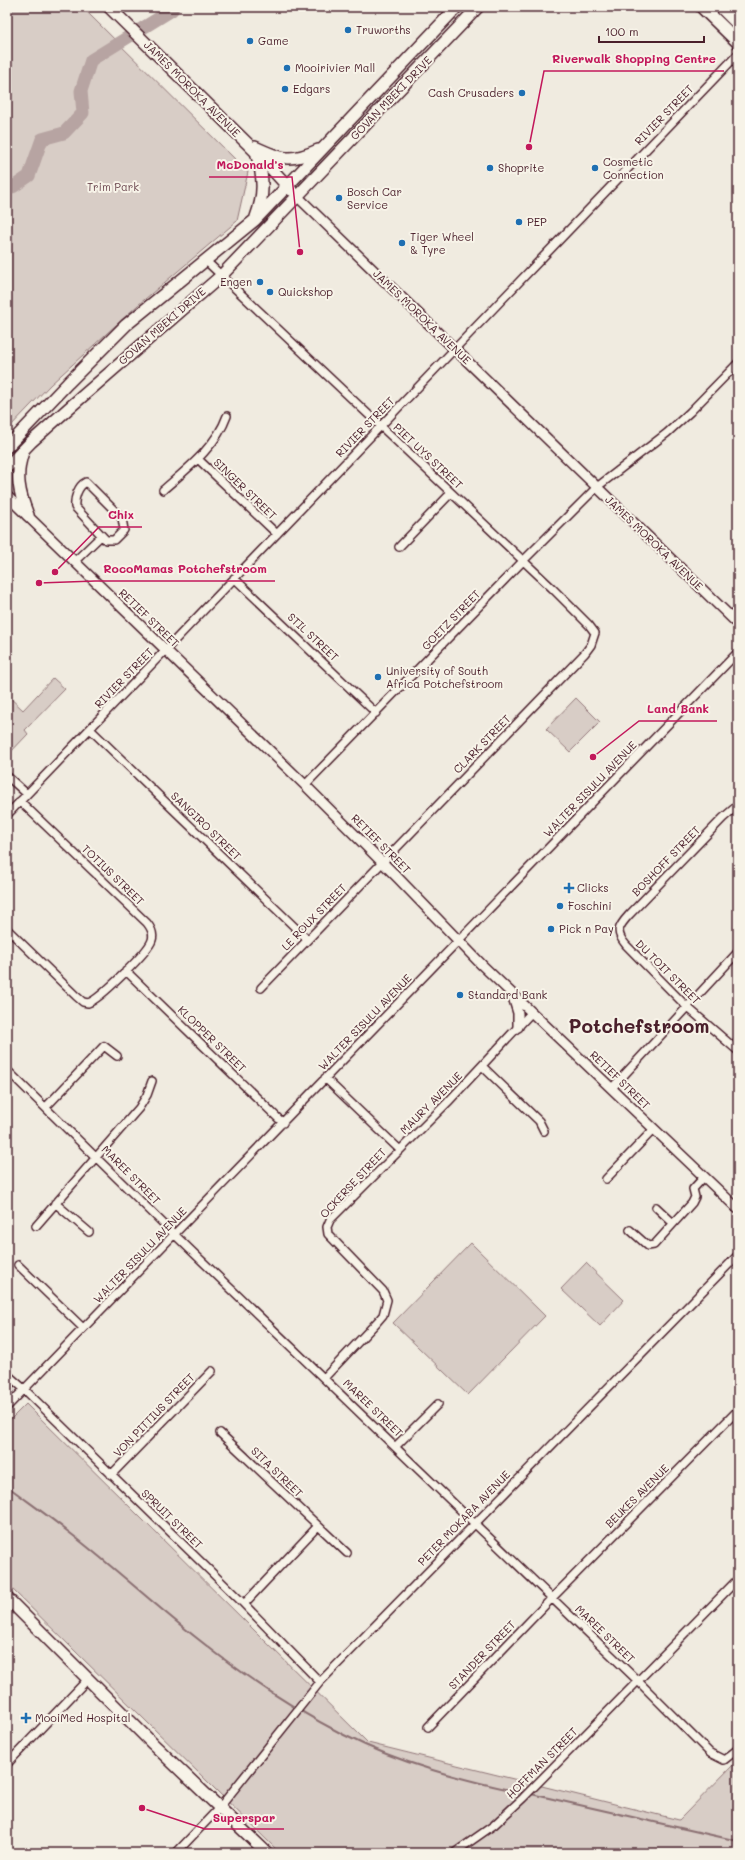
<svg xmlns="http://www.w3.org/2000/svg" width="745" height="1860" viewBox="0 0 745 1860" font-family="Mali,sans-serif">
<rect width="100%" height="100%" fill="#f0ebe0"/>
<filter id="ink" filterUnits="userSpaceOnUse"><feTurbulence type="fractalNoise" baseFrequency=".025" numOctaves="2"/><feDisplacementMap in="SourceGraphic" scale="8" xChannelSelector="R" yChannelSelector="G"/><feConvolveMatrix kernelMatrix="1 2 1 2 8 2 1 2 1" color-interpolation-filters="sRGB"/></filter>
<g filter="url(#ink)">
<!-- green -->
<path fill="#d8cdc6" stroke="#917678" d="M7,7H82L248,172L237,221L138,305L50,385L7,430Z
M53,678L65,689L25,730L28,734L7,756V695L23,710Z
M576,698L600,722L570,752L546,729Z
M471,1243L545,1316L468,1395L393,1323Z
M586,1263L624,1300L600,1326L561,1289Z
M26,1404L368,1743L679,1820L738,1760V1853H280L7,1584V1423Z"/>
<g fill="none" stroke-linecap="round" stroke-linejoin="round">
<!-- stream -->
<path stroke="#8b6f72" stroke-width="2" d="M7,1486C27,1501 47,1515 66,1530C112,1565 153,1604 198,1639C243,1675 293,1709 344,1735C401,1764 463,1780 524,1793
M531,1794L738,1841"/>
<!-- river -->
<path stroke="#b7a4a2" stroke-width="13" d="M7,187H13L29,176L42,139L64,133L83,113L81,91L91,60L172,10L173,7"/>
<!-- minor casing -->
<g stroke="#4a1f2b" stroke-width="10">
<path id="minor" d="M205,260L552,588L589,625L595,633L591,645L585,653L261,988
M198,459L277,534
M86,482L122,518L124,530L114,540H106L75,507C74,498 78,486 86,482Z
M163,490C187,469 216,447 227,416
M399,547L451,493
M74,562L101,536
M234,578L376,713
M90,729L307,939
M7,776L27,794
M305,785L523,561L597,487L667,433L690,412L738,363
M738,805L723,818L629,915C618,927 615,932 626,945L686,1006L738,1051
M7,815L738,54
M7,929L76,996L83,1002L88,1003C99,1000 149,951 152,940C154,934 151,928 147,923L20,801
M126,971L283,1123
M482,1066L539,1121L544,1131
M7,1070L175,1235L638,1681L710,1753L724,1760L738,1749
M325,1078L400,1150
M612,1088L738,952
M46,1107L104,1046L117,1056
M606,1179L654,1129
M55,1203L89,1232
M656,1207L673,1223
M36,1226L139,1108L147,1095L152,1081
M630,1230L648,1246L654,1245L692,1203L695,1197L693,1189L704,1177
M18,1265L83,1328
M7,1374L24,1389L244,1604L320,1682
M325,1377L377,1322L383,1315L387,1300L383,1291L328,1234L327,1227L330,1220L448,1102L531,1013
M7,1378L9,1387L7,1398
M7,1407L738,652
M220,1433L347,1553
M396,1446L438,1404
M111,1475L212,1371
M244,1604L318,1526
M428,1727L552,1598L738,1410
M7,1764L89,1678
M176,1853L220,1807L320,1682L738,1255
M454,1853L494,1825L523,1798L738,1579"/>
</g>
<!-- tertiary casing -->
<g stroke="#4a1f2b" stroke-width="12">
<path id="tertiary" d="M297,196L738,624
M7,496L305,785L398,878L482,965L738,1209
M513,997L518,1013V1027"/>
</g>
<!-- primary casing -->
<g stroke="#4a1f2b" stroke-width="14">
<path id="primary" d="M109,7L256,152L291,190
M255,147C281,159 290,163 318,150
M256,217C264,196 264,178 257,156
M7,447L68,383L126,325L255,220L457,7
M23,452C15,475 19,493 28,515
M7,467L31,442L69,408L221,276L478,7
M7,1598L153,1744L267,1853"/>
</g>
<!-- trunk casing -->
<g stroke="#4a1f2b" stroke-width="15">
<path id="trunk" d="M702,7L738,42
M721,7L738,24"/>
</g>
<!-- minor -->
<use href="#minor" stroke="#f7f3e8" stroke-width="7"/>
<!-- tertiary -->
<use href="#tertiary" stroke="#f7f3e8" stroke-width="9"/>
<!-- primary -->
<use href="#primary" stroke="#f7f3e8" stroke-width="11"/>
<!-- trunk -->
<use href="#trunk" stroke="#f7f3e8" stroke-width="12"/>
</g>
</g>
<!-- markers -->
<g fill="#1f6fb2" stroke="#f7f3e8" stroke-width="1.5">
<circle cx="348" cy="30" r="4"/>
<circle cx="250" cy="41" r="4"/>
<circle cx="287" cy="68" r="4"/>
<circle cx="285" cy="89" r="4"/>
<circle cx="522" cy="93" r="4"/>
<circle cx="490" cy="168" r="4"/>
<circle cx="595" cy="168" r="4"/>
<circle cx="339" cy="198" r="4"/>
<circle cx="519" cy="222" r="4"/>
<circle cx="402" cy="243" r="4"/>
<circle cx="260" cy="282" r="4"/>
<circle cx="270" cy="292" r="4"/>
<circle cx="378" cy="677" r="4"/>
<path d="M567 882h4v4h4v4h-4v4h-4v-4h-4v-4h4z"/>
<circle cx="560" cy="906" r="4"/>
<circle cx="551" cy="929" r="4"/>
<circle cx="460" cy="995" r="4"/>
<path d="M24 1712h4v4h4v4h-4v4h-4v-4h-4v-4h4z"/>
</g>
<g text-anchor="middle" stroke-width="4" stroke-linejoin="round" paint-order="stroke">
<!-- poi labels -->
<g font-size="11" fill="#4a1f2b" stroke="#f7f3e8" text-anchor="start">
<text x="356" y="34">Truworths</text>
<text x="258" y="45">Game</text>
<text x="295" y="72">Mooirivier Mall</text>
<text x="293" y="93">Edgars</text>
<text x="514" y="97" text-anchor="end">Cash Crusaders</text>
<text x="603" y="166">Cosmetic<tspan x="603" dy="13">Connection</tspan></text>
<text x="498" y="172">Shoprite</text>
<text x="347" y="196">Bosch Car<tspan x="347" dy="13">Service</tspan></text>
<text x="527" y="226">PEP</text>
<text x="410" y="241">Tiger Wheel<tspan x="410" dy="13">&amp; Tyre</tspan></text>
<text x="252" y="286" text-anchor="end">Engen</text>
<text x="278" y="296">Quickshop</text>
<text x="386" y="675">University of South<tspan x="386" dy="13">Africa Potchefstroom</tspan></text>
<text x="577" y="892">Clicks</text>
<text x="568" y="910">Foschini</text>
<text x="559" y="933">Pick n Pay</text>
<text x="468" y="999">Standard Bank</text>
<text x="35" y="1722">MooiMed Hospital</text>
</g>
<!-- street labels -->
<g font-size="11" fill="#4a1f2b" stroke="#f7f3e8">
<text transform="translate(192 89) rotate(45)" y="4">JAMES MOROKA AVENUE</text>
<text transform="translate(391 98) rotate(-46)" y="4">GOVAN MBEKI DRIVE</text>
<text transform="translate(664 115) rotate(-46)" y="4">RIVIER STREET</text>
<text transform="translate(422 317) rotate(44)" y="4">JAMES MOROKA AVENUE</text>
<text transform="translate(162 326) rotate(-41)" y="4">GOVAN MBEKI DRIVE</text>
<text transform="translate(365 427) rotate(-46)" y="4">RIVIER STREET</text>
<text transform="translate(428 456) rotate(43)" y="4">PIET UYS STREET</text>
<text transform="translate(245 489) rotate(44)" y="4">SINGER STREET</text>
<text transform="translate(654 543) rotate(44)" y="4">JAMES MOROKA AVENUE</text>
<text transform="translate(149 618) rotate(44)" y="4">RETIEF STREET</text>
<text transform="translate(451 620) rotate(-46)" y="4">GOETZ STREET</text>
<text transform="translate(313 637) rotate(43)" y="4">STIL STREET</text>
<text transform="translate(124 678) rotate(-46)" y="4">RIVIER STREET</text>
<text transform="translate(482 744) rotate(-46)" y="4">CLARK STREET</text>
<text transform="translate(590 789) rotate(-46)" y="4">WALTER SISULU AVENUE</text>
<text transform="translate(206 826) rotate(44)" y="4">SANGIRO STREET</text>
<text transform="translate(381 844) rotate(45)" y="4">RETIEF STREET</text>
<text transform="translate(666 861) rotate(-46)" y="4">BOSHOFF STREET</text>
<text transform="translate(113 875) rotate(44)" y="4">TOTIUS STREET</text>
<text transform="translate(314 917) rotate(-46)" y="4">LE ROUX STREET</text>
<text transform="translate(668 972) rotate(45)" y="4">DU TOIT STREET</text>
<text transform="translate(365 1022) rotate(-46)" y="4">WALTER SISULU AVENUE</text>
<text transform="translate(212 1039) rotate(44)" y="4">KLOPPER STREET</text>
<text transform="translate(620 1080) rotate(44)" y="4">RETIEF STREET</text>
<text transform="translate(431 1103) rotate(-45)" y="4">MAURY AVENUE</text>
<text transform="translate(131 1175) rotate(45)" y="4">MAREE STREET</text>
<text transform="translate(353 1183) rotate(-47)" y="4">OCKERSE STREET</text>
<text transform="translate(140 1255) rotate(-46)" y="4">WALTER SISULU AVENUE</text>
<text transform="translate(373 1408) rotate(44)" y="4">MAREE STREET</text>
<text transform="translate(154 1415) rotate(-46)" y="4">VON PITTIUS STREET</text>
<text transform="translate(277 1472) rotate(44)" y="4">SITA STREET</text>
<text transform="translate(637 1496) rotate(-45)" y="4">BEUKES AVENUE</text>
<text transform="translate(464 1518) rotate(-46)" y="4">PETER MOKABA AVENUE</text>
<text transform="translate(172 1519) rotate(44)" y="4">SPRUIT STREET</text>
<text transform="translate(605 1634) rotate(44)" y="4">MAREE STREET</text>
<text transform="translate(482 1655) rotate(-46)" y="4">STANDER STREET</text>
<text transform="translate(542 1763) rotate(-45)" y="4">HOFFMAN STREET</text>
</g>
<!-- park labels -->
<g font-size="11" fill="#6e4a52" stroke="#f7f3e8">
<text x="113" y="191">Trim Park</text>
</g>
<!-- town labels -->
<g font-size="19" font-weight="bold" fill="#4a1f2b" stroke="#f7f3e8">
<text x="639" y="1033">Potchefstroom</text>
</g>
</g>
<!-- callouts -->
<path fill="none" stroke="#c2185b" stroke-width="1.5" d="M529 147L544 71H724M300 252L292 177H209M55 572L99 527H142M39 583L95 581H275M593 757L639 721H717M142 1808L205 1829H284"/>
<g fill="#c2185b" stroke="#f7f3e8" stroke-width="1.5">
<circle cx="529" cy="147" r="4"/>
<circle cx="300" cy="252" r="4"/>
<circle cx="55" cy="572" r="4"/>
<circle cx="39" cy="583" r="4"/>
<circle cx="593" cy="757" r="4"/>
<circle cx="142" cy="1808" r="4"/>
</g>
<g font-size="12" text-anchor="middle" font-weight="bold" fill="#c2185b" stroke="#f7f3e8" stroke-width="4" stroke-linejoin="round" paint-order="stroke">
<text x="634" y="63">Riverwalk Shopping Centre</text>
<text x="250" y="169">McDonald's</text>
<text x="121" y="519">Chix</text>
<text x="185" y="573">RocoMamas Potchefstroom</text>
<text x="678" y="713">Land Bank</text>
<text x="244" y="1822">Superspar</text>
</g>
<!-- margin -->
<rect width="745" height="1860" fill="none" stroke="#f7f3e8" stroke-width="24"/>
<rect x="12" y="12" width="721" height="1836" fill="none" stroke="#4a1f2b" stroke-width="1.5" filter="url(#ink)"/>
<!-- scale -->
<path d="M599 36v6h105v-6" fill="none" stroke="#4a1f2b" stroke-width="2"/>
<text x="605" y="36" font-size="12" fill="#4a1f2b" stroke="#f7f3e8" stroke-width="3" paint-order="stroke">100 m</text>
</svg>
